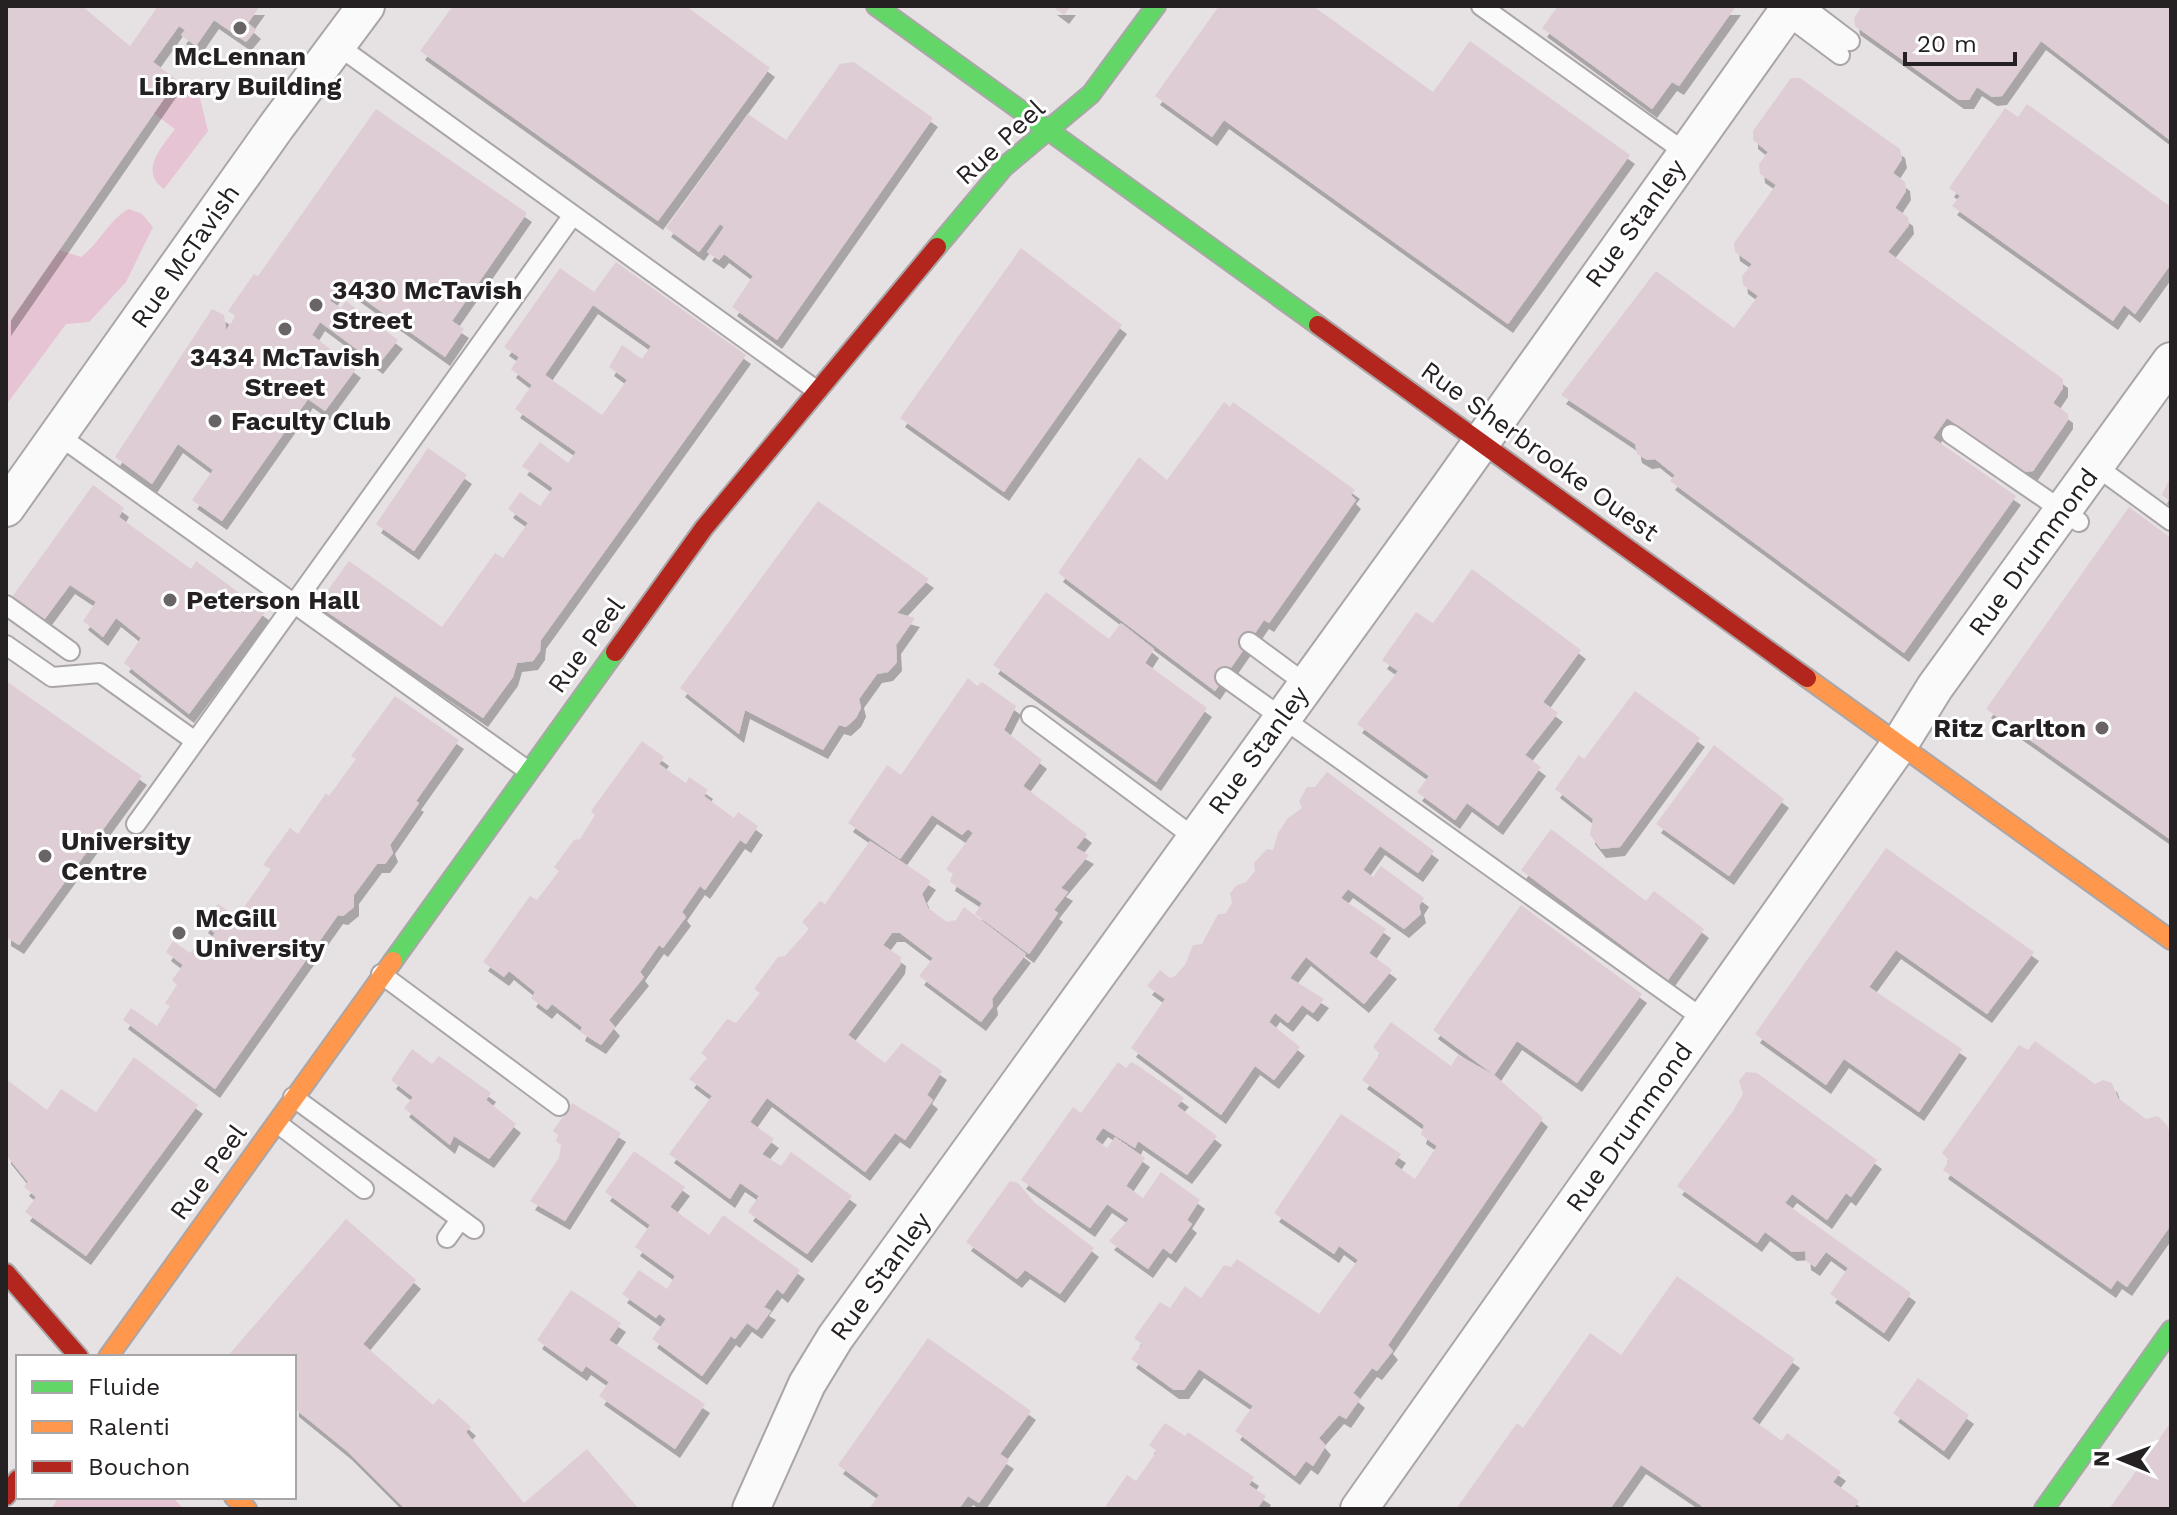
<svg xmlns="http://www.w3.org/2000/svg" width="2177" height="1515" viewBox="0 0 2177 1515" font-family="'Work Sans',sans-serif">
<defs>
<filter id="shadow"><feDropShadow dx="5" dy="9" stdDeviation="0" flood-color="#0004"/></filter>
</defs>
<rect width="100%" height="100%" fill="#e6e1e3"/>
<!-- green -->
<path fill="#e6c4d3" d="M176,82L200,98L208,131L164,189C139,171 161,148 175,129L153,113Z
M129,209L142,214L153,227L126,282L89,322L66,324L6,405V327L59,250L81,257C100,243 110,218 129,209Z
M59,1497H172L184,1509H51Z"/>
<!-- building -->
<path fill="#dfcdd6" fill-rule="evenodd" filter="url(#shadow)" d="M6,6H82L130,46L156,9L152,6H260L248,23L256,30L246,42L214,20L196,46L181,35L185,30L179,26L153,62L177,80L6,327Z
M453,6H686L770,68L658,221L420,51Z
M1052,6H1071L1064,15Z
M1219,6H1313L1433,92L1470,41L1630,155L1508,324L1224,120L1212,137L1155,96Z
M1558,6H1736L1679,86L1672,82L1652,109L1542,28Z
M1862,6H2171V141L2041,41L2002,96L1992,97L1977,87L1969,100H1959L1855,26L1854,18Z
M854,62L933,118L777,340L732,307L753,276L724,254L719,260L707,252L724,227L720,224L699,252L666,228L748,114L786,140L840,64Z
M1791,78H1800L1900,149L1902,159L1893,173L1905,182L1906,191L1895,208L1908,217L1909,225L1888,252L2063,379V388L2053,403L2068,414V420L2033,471L2023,472L1947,418L1933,438L2016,496L1904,653L1670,481L1675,475L1655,459L1647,460L1637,454L1635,444L1561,395L1656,271L1734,328L1758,296L1743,285L1742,276L1752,264L1735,252L1734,243L1776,185L1760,174L1759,164L1768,152L1753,140V131Z
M2027,104L2171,207V264L2135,314L2124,305L2113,321L1952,206L1960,196L1949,188L2005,108L2018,117Z
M376,109L527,213L452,321L464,329L445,357L341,283L330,301L341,308L346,301L398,340L378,365L320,322L312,335L356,369L325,411L308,399L222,521L192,500L213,470L178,444L152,484L115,457L212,309L224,315L226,330L236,316L228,311L254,274L258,276Z
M1021,248L1122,325L1004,492L900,418Z
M616,262L746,355L541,640L540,651L533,661L517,663L513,677L483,718L317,605L349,561L442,627L495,553L503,558L528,523L508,509L520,492L540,506L553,488L522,466L540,442L568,463L576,452L515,409L532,385L511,369L519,357L504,347L560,268L594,292ZM593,305L651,346L642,359L622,345L609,367L627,380L602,415L545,375Z
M1224,402L1230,407L1233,402L1355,490L1351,495L1356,500L1269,623L1264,620L1215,691L1058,573L1139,457L1167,480Z
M428,448L467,475L414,551L376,524Z
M2171,476V502L2162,495Z
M93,485L124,508L119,517L191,569L196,561L265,612L189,714L124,663L141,638L116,618L103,637L83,621L96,602L70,585L44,620L12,597Z
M818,501L929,579L897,613L915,618L896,645L897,662L888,672L877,674L859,699L861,708L856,718L846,727L839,725L823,750L745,710L739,734L680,688Z
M2129,507L2171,538V840L1986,709Z
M1472,569L1581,650L1543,702L1558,713L1525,755L1541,767L1498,826L1467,803L1455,820L1417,792L1429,776L1357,724L1398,671L1382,660L1416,612L1433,623Z
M1046,592L1109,639L1121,623L1154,649L1145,663L1207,708L1156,782L993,665Z
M968,678L977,686L982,682L1016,706L1004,730L1042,760L1023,786L1087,834L1076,848L1089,855L1061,888L1068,892L1054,910L1058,913L1029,954L975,914L982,903L950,882L953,874L946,869L973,833L968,829L962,835L932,815L900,859L848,823L887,765L901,775Z
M6,681L142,776L19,945L6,937Z
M1635,691L1700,738L1620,847L1601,849L1590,835L1593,819L1555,789L1579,755L1584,759Z
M395,696L459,740L416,801L419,803L390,845L393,853L385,864H377L354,895V907L343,916L338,915L215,1089L123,1020L131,1008L157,1026L170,1006L165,1003L177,985L172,980L183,965L166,952L173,941L190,953L194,948L201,953L215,933L203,924L218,904L237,917L271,869L263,865L290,828L298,834L326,793L329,796L356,759L351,756Z
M642,741L664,757L659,764L686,783L689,777L708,790L704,796L734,818L738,812L758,826L746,844L740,840L705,890L700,886L682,912L686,917L663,948L659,945L640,972L644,977L609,1020L615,1027L601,1045L580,1032L582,1027L552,1004L547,1010L531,998L535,992L509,971L504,977L483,962L530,896L537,900L559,871L554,867L574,840L580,839L595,815L591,811Z
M1714,745L1784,799L1729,876L1656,824Z
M1327,772L1434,851L1418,873L1380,846L1363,870L1373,877L1381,866L1424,898L1419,906L1421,914L1404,929L1348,889L1341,898L1386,929L1369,953L1392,970L1364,1004L1306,957L1290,978L1324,999L1313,1013L1302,1005L1288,1023L1275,1013L1269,1022L1300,1047L1274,1080L1255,1066L1221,1115L1131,1048L1165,999L1147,986L1160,970L1170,978L1175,976L1185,965L1193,945L1202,944L1218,914H1225L1232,903L1230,893L1237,885L1246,882L1255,871L1254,863L1267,849L1273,850L1278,833L1288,818L1302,808L1299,801L1307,787H1315Z
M1551,829L1646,901L1654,891L1704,929L1668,980L1521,870Z
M870,841L931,881L922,894L928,908L947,922L956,920L964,907L1026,954L992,999L993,1006L981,1022L919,976L933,958L900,933H892L883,945L901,957L900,965L848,1035L885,1063L902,1043L942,1071L927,1095L933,1100L905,1140L895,1133L865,1172L767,1098L750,1122L774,1139L762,1154L781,1166L791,1152L852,1196L807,1254L748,1212L759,1196L740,1183L730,1199L669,1154L712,1096L689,1079L707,1058L701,1053L727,1019L736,1023L760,993L754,989L778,957L785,956L809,929L802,922L820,901L825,904Z
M1886,848L2034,952L1987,1014L1896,950L1869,987L1962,1049L1919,1112L1844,1059L1826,1085L1755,1034Z
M1521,905L1642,994L1577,1083L1517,1041L1494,1075L1433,1030Z
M1391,1022L1451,1066L1458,1055L1494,1075L1543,1118L1388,1345L1393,1351L1377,1371L1372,1368L1353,1393L1360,1399L1346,1419L1339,1415L1319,1438L1326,1446L1313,1466L1306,1461L1295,1476L1235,1431L1253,1406L1199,1369L1184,1390H1174L1131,1359L1142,1344L1134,1338L1160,1302L1170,1308L1185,1286L1201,1298L1224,1265L1231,1267L1237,1259L1319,1314L1358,1260L1339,1246L1334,1254L1274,1213L1341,1114L1401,1154L1394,1164L1415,1179L1437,1146L1421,1135L1424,1125L1362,1080L1380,1054L1373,1047Z
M2035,1041L2095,1084L2103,1080L2112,1083L2118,1098L2146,1119L2158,1116L2167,1125L2171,1136V1225L2127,1287L2117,1280L2111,1289L1943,1170L1949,1160L1942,1153L2019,1045L2028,1050Z
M412,1049L432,1064L439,1056L491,1093L486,1100L516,1124L489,1159L454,1136L450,1145L404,1108L413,1097L391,1080Z
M134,1057L198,1105L86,1256L25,1212L36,1197L24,1187L28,1182L6,1155V1079L47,1110L61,1089L96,1112Z
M1118,1062L1126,1068L1131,1062L1137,1065L1184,1098L1177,1106L1217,1136L1187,1175L1138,1141L1135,1148L1103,1128L1095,1139L1107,1148L1115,1137L1145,1158L1126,1186L1143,1198L1161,1172L1200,1200L1187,1220L1192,1224L1171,1254L1163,1248L1148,1269L1109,1241L1129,1219L1107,1204L1090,1228L1021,1180L1073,1107L1081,1113Z
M1746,1072L1757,1073L1877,1160L1851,1197L1846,1193L1827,1220L1792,1194L1785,1203L1911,1293L1884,1333L1830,1294L1848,1268L1826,1252L1815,1267L1806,1261L1805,1251L1792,1252L1765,1232L1757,1243L1677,1186L1733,1111L1743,1094L1739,1081Z
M572,1103L621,1133L565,1221L530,1201L559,1158L561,1145L556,1141L558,1135L553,1131Z
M634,1151L685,1187L670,1207L709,1235L723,1215L800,1270L783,1294L777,1289L764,1307L771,1311L757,1330L747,1323L735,1339L731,1336L702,1376L652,1339L666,1319L659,1314L656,1318L622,1294L639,1270L667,1289L675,1276L635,1247L650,1225L605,1192Z
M1010,1181L1018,1183L1035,1203L1094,1248L1060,1294L1025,1270L1017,1279L966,1242Z
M346,1219L416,1280L363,1344L433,1405L439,1398L471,1427L466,1432L524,1503L587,1449L639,1509H405L347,1451L294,1408V1357H227Z
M1677,1276L1795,1359L1752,1419L1782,1441L1787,1433L1841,1472L1833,1482L1859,1501L1853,1509H1700L1702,1506L1641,1465L1610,1509H1456L1517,1423L1523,1428L1590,1333L1621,1355Z
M571,1290L621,1323L609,1340L705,1404L675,1449L599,1396L609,1382L586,1366L582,1372L537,1340Z
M928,1338L1031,1411L1000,1454L1009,1460L979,1503L968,1496L959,1509H869L879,1495L838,1465Z
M1918,1378L1969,1415L1944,1451L1893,1413Z
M2171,1422V1509H2109Z
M1165,1423L1185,1436L1188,1432L1254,1477L1249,1485L1266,1496L1257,1509L1105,1507L1127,1475L1136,1481L1157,1451L1149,1445Z"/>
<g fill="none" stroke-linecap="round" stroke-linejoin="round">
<!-- lane casing -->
<g stroke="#aaa6a8" stroke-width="22">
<path id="lane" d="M1481,6L1686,153
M1804,6L1850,41
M1785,14L1840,55
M337,45L816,390
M1951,434L2079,522
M58,435L527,770
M2097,467L2171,521
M6,605L70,651
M1249,642L1306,684
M6,645L52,677L100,673L195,741
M1225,677L1705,1020
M1031,716L1195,838
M136,824L573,215
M381,974L559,1106
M293,1097L474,1229
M277,1123L364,1189
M447,1238L460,1220"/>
</g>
<!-- street casing -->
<g stroke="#aaa6a8" stroke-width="40">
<path id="street" d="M6,508L276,127L366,6
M751,1509L807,1384L835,1338L1448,489L1791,6
M1359,1509L1899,745L1935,687L2171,361"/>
</g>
<!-- fast casing -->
<g stroke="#aaa6a8" stroke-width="22">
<path id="fast" d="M876,6L1318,325
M937,247L1004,167L1091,94L1156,6
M393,961L615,652
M2044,1509L2171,1330"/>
</g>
<!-- slow casing -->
<g stroke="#aaa6a8" stroke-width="22">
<path id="slow" d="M1807,678L2171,940
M108,1357L393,961
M234,1497L247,1509"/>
</g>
<!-- jam casing -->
<g stroke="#aaa6a8" stroke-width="22">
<path id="jam" d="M1318,325L1807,678
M615,652L704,528L937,247
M6,1273L79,1357
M6,1496L18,1479"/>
</g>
<!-- lane -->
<use href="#lane" stroke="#fbfafb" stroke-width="18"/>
<!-- street -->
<use href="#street" stroke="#fbfafb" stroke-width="36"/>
<!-- fast -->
<use href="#fast" stroke="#63d668" stroke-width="18"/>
<!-- slow -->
<use href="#slow" stroke="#ff974d" stroke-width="18"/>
<!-- jam -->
<use href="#jam" stroke="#b3261e" stroke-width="18"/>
</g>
<!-- markers -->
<g fill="#696466" stroke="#fff" stroke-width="3">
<circle cx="240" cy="28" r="8"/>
<circle cx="316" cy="305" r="8"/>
<circle cx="285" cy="329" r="8"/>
<circle cx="215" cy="421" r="8"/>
<circle cx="170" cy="600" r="8"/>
<circle cx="2102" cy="728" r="8"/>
<circle cx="45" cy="856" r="8"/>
<circle cx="179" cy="933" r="8"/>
</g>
<g text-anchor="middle" stroke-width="6" stroke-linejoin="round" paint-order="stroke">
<!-- poi labels -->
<g font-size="26" font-weight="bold" fill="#252123" stroke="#fff" text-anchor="start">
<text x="240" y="65" text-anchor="middle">McLennan<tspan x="240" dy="30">Library Building</tspan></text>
<text x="332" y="299">3430 McTavish<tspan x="332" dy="30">Street</tspan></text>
<text x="285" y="366" text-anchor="middle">3434 McTavish<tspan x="285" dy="30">Street</tspan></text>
<text x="231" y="430">Faculty Club</text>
<text x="186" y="609">Peterson Hall</text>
<text x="2086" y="737" text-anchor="end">Ritz Carlton</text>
<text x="61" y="850">University<tspan x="61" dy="30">Centre</tspan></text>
<text x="195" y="927">McGill<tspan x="195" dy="30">University</tspan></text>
</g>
<!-- street labels -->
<g font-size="26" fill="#252123" stroke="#fff">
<text transform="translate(1000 142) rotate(-43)" y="9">Rue Peel</text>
<text transform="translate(1635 223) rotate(-54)" y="9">Rue Stanley</text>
<text transform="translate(185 256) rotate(-55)" y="9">Rue McTavish</text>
<text transform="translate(1540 451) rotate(36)" y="9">Rue Sherbrooke Ouest</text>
<text transform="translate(2033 552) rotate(-54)" y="9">Rue Drummond</text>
<text transform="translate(586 645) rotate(-54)" y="9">Rue Peel</text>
<text transform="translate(1258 750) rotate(-54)" y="9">Rue Stanley</text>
<text transform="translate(1629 1127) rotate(-55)" y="9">Rue Drummond</text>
<text transform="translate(208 1172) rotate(-54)" y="9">Rue Peel</text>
<text transform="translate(880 1276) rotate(-54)" y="9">Rue Stanley</text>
</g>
</g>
<!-- border -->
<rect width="2177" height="1515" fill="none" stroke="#252123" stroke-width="16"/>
<!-- legend -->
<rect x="16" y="1355" width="280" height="144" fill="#ffffff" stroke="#a8a6a7" stroke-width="2"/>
<rect x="32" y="1381" width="40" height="12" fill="#63d668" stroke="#a8a6a7" stroke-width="2"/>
<text x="88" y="1395" font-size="24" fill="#252123">Fluide</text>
<rect x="32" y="1421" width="40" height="12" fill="#ff974d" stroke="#a8a6a7" stroke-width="2"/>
<text x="88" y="1435" font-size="24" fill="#252123">Ralenti</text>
<rect x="32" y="1461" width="40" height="12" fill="#b3261e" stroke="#a8a6a7" stroke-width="2"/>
<text x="88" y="1475" font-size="24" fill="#252123">Bouchon</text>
<!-- north arrow -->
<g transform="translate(2121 1459) rotate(271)" stroke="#ffffff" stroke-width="6" paint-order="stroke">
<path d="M0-6L14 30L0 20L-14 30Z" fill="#252123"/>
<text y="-12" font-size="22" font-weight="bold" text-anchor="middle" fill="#252123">N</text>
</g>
<!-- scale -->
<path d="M1905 52v12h110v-12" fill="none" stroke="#252123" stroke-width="4"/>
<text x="1917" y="52" font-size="24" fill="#252123" stroke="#ffffff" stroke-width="6" paint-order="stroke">20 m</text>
</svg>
